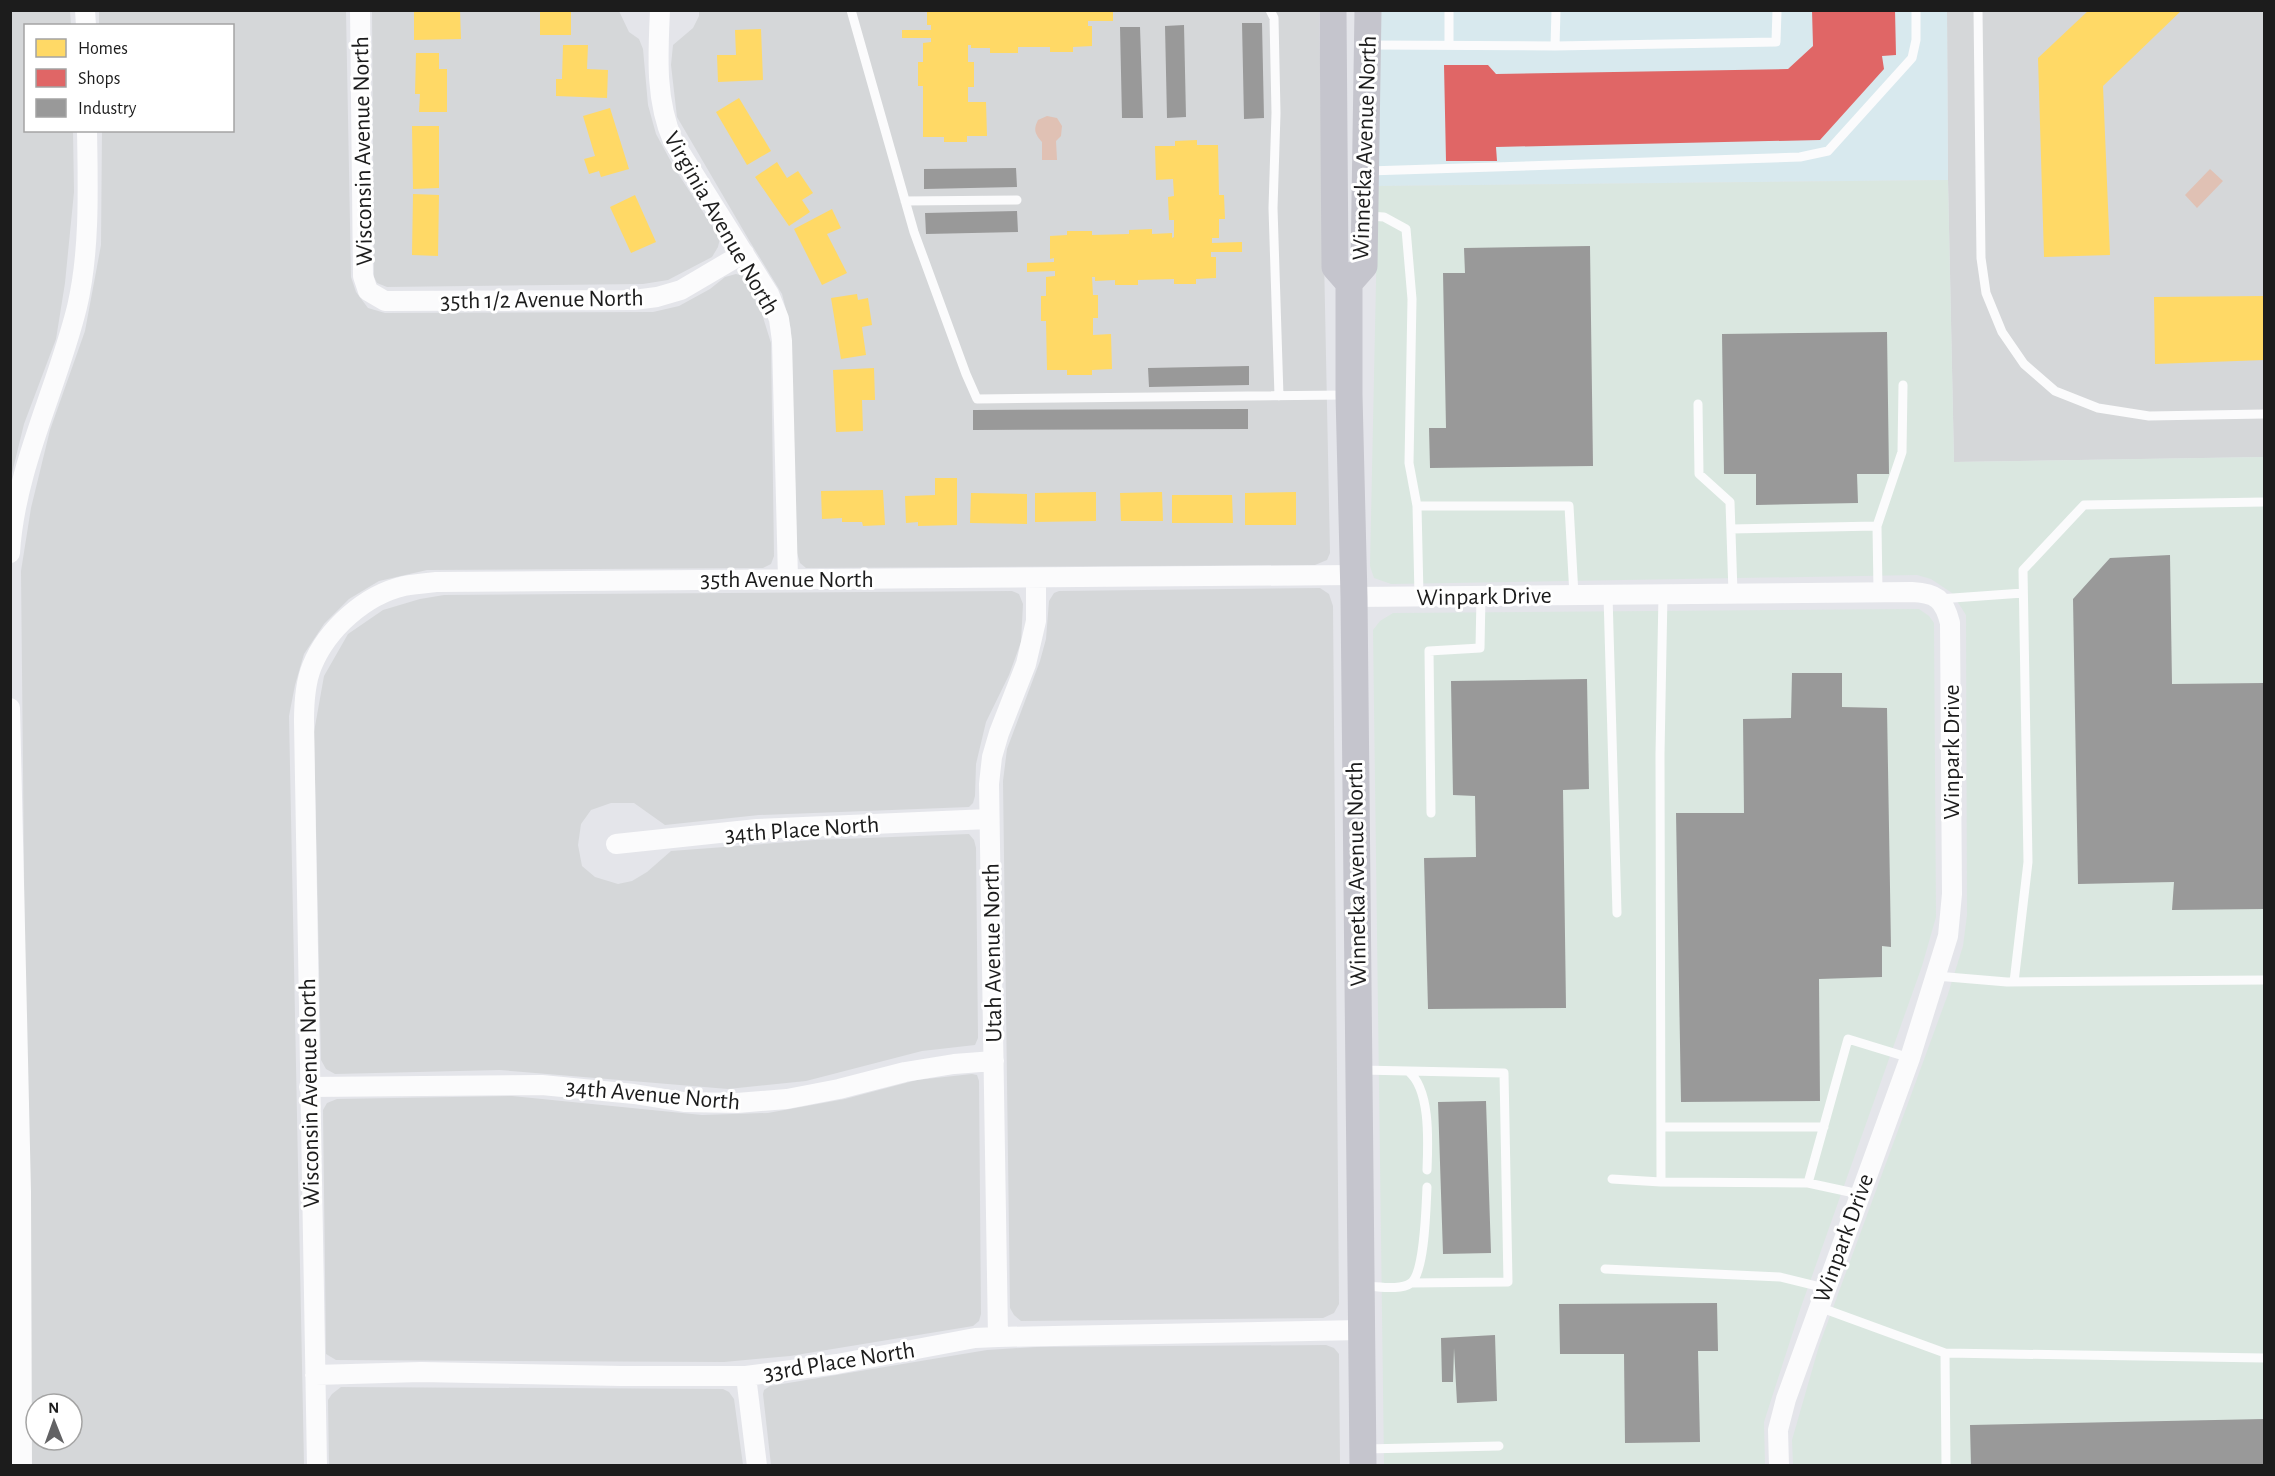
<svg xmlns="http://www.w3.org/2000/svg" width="2275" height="1476" viewBox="0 0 2275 1476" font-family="'Alegreya Sans',sans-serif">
<rect width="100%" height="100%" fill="#e4e5ea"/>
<!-- residential -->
<path fill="#d5d7d9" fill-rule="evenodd" d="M11,10L70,11L71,25L26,26V130L73,131L74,192L65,283L56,339L24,424L11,477Z
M99,11H346L351,277L356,292L368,308L385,313L653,312L679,306L710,289L725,277L736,274L743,276L762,314L771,343L774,556L771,564L763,568L427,570L379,581L349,599L324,624L304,654L295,685L289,716L304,1465L30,1466L21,571L31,508L50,430L85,331L101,245L102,131L232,130V26L99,25ZM36,1404H72V1440H36Z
M372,11H619L629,32L639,39L643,49L648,105L656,134L675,169L720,238L718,247L712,257L668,280L643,284L387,287L377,283L374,277Z
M699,11H1319L1330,553L1327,560L1315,565L806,568L800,563L797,553L791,329L782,294L749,240L677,117L671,65L673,45L693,28L699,16Z
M1947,11H2264V457L1954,462L1948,180Z
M1320,588L1329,594L1333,606L1339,1304L1334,1313L1323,1318L1021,1321L1014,1315L1010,1308L1003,781L1007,749L1040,661L1046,639L1049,601L1054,593L1059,591Z
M1012,591L1019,594L1023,604L1021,642L1009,675L986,722L976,764L975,796L973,803L969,807L759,815L665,825L634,803H611L591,810L581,824L578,845L582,866L595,877L618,884L632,881L647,872L671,851L815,840L969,834L974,840L976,848L978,1038L975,1045L922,1051L806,1081L728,1089L500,1070L335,1074L326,1069L321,1060L314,732L324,676L348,634L383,610L420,599L444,595Z
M972,1074L977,1075L979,1081L981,1314L979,1321L973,1326L790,1356L724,1362L336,1360L326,1354L323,1110L327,1103L337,1099L512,1096L702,1115L768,1113L845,1099L917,1080Z
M1326,1345L1334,1348L1339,1354L1340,1465H771L763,1394L764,1390L770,1386L987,1350L1036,1347Z
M341,1387L723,1389L729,1392L734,1399L743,1465H329L328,1400L332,1394Z"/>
<!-- commercial -->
<path fill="#d8e9ee" d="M1379,11H1947L1948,180L1378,186Z"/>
<!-- industrial -->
<path fill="#dae7e0" d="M1948,180L1954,462L2264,457V1465H1793L1792,1440L1819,1346L1948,994L1963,946L1967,915L1966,615L1952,593L1931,579L1917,575L1391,584L1374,578L1370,566L1378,186Z
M1919,609L1929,616L1934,623L1936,917L1922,966L1801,1307L1764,1422L1765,1465H1384L1373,630L1380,621L1393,613Z"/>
<!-- water -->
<path fill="#e0c1b4" d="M1047,116L1057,118L1062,126L1061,136L1056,141L1057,160H1042V142C1035,134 1033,130 1038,120Z
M2210,169L2223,181L2197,208L2185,195Z"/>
<!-- homes -->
<path fill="#ffd966" d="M414,10H460L461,39L414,40Z
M540,10H571V35H540Z
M927,10H1088V12H1113V21H1088V26H1092V46L1073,47V52H1050V47H1018V53H990V48H971V45H968V62H974V87H968V102H986L987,136H967V142H944V137H923V86H918V62H923V43L931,42V38H902V30H931V25H927Z
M2089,10H2182L2103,86L2110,255L2044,257L2038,58Z
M761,29L763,80L718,82L717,55H736L735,30Z
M563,45H588L587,69L608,70L607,98L556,96V79H562Z
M416,53H439V69H447V112H419L420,94H415Z
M739,98L771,151L747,165L716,112Z
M610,108L629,169L601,177L599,171L589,174L584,159L595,156L583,116Z
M412,126H439V188L413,189Z
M1197,140V145H1218L1219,195H1224L1225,219H1219V238H1212V243L1242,242V252H1211V257H1216V278L1196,279V284H1174V279L1138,280V285H1115V280L1095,281V277H1092L1093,295H1098V318H1093V335L1111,334L1112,369L1092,370V375H1067V370H1047L1046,321H1041V296H1046V277L1055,276V271L1027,272V263L1054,262V258L1050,259V236L1067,235V231H1092V235L1129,234V230L1152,229V234L1172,233V238L1174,237V220H1169L1168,197L1174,196L1173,179L1156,180L1155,146H1175V141Z
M777,162L787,178L798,171L813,193L802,200L810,212L789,226L755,177Z
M413,194L439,195L438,256L412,255Z
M635,195L656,242L631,253L610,207Z
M832,209L841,228L827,234L847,273L822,285L794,229Z
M857,294L858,300L868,298L872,325L862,327L866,355L841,359L831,298Z
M2264,296V360L2155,364L2154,297Z
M874,368L875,400H862L863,431L836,432L833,370Z
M935,478H957V525L918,526V522L906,523L905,496L935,495Z
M883,490L885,525L863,526L862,522H842V518L822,519L821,491Z
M1096,492V521L1035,522V493Z
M1162,492L1163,521H1121L1120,493Z
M1296,492V525H1245V493Z
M971,493L1027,494V524L970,523Z
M1172,495H1232L1233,523H1172Z"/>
<!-- shops -->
<path fill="#e06666" d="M1812,10H1895L1896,55L1882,56L1884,69L1820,140L1496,147L1497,161H1446L1444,65H1488L1496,74L1788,69L1813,46Z"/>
<!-- industry -->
<path fill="#999" d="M1242,23H1262L1264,118L1244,119Z
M1184,25L1186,117L1167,118L1165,26Z
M1120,27H1140L1143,118H1122Z
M1016,168L1017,187L924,189V169Z
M1017,211L1018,232L926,234L925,213Z
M1590,246L1593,466L1430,468L1429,428H1446L1443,273H1465L1464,248Z
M1887,332L1889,474H1857L1858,503L1756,505V474H1724L1722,334Z
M1249,366V385L1149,387L1148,368Z
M1248,409V429L973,430V410Z
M2170,555L2172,684L2264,683V909L2172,910L2174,882L2078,884L2073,599L2110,558Z
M1792,673H1842V707L1887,708L1891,947L1882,946V977L1819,979L1820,1101L1681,1102L1676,813H1744L1743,719L1791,718Z
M1587,679L1589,789L1563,790L1566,1008L1428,1009L1424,858L1476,857L1475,796L1453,795L1451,681Z
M1486,1101L1491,1253L1443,1254L1438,1102Z
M1717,1303L1718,1351H1698L1700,1442L1625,1443L1624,1354H1560L1559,1304Z
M1495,1335L1497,1401L1457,1403L1454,1348L1453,1382H1442L1441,1338Z
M2264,1419V1466H1971L1970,1425Z"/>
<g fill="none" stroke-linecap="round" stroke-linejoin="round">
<!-- service -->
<path stroke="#fbfbfc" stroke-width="9" d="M851,10L914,232L966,374L977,399L1346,395
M1270,10L1274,18L1276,113L1273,208L1279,396
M1978,10L1981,258L1986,293L2002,332L2024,364L2055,391L2098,408L2149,416L2264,414
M1369,45L1555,46L1776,42L1777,10
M1449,45V10
M1555,46L1556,10
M1368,171L1800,157L1828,151L1912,58L1916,40V10
M905,201L1017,200
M1368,216L1384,217L1406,229L1412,299L1409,463L1417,506
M1698,404L1699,474L1730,502L1733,593
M1731,529L1877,526
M1878,591L1877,526L1902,452L1903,385
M1608,595L1617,913
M1419,596L1417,506H1569L1574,595
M1939,599L2023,593
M1431,813L1429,651L1480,648L1481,596
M1936,976L2007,982L2264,980
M2014,982L2028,862L2023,570L2084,505L2264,502
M1361,1070L1408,1071C1431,1089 1428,1143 1427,1170
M1408,1071L1504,1073L1508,1282L1411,1283
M1661,1127H1824
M1612,1179L1661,1182L1808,1183L1859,1194
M1661,1182L1660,754L1663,594
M1808,1183L1848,1039L1910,1058
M1605,1269L1780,1277L1825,1288
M1365,1286C1377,1286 1400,1291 1411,1283C1425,1272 1426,1206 1427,1187
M1819,1307L1945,1353L1946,1466
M1945,1353L2264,1358
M1365,1449L1499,1446"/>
<!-- minor -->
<path stroke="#fbfbfc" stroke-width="20" d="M85,10L86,26
M360,10L363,276L368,291L385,301L634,300L657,297L681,290L744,253
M660,10C658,55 655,99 673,141L769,294L779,319L782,341L788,579
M10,553C15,468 57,389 77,307C90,252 88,187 87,130
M1354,597L1912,592C1936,593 1944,599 1950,623L1952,894L1948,936L1910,1058L1786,1399L1778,1430L1779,1466
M10,708L21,1192L22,1466
M616,844L757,829L989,819
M309,1087L542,1085L634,1094L684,1102L737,1103L787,1099L839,1089L905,1072L954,1064L994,1061
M998,1337L989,784L992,757L999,733L1026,664L1036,621V578
M315,1375L421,1372L621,1376H746L837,1364L975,1338L998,1337L1362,1330
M746,1376L757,1466
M317,1466L304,721C304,703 305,683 312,666C327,629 365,595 404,586C414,584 426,583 436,582L1352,575"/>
<!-- secondary -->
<path stroke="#c5c5cd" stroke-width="27" d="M1333,10L1335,267L1349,283
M1363,1466L1354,597L1349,395V283L1364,266L1368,10"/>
</g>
<g text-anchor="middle" stroke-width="6" stroke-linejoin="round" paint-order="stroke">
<!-- street labels -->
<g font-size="24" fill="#1c1c1c" stroke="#fff">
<text transform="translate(1364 148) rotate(-88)" y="8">Winnetka Avenue North</text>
<text transform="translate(362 151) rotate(-91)" y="8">Wisconsin Avenue North</text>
<text transform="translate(722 223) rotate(60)" y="8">Virginia Avenue North</text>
<text transform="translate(542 299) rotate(-1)" y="8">35th 1/2 Avenue North</text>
<text x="787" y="587">35th Avenue North</text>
<text transform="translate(1484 596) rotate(-1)" y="8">Winpark Drive</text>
<text transform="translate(1951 752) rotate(-90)" y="8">Winpark Drive</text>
<text transform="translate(802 829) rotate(-4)" y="8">34th Place North</text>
<text transform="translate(1356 874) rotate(-91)" y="8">Winnetka Avenue North</text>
<text transform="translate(992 953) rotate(-91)" y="8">Utah Avenue North</text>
<text transform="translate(309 1093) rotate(-91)" y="8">Wisconsin Avenue North</text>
<text transform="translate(653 1094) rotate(5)" y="8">34th Avenue North</text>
<text transform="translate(1843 1238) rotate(-70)" y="8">Winpark Drive</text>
<text transform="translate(839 1361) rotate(-9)" y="8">33rd Place North</text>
</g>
</g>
<!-- border -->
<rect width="2275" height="1476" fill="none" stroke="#1c1c1c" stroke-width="24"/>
<!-- legend -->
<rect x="24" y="24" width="210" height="108" fill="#ffffff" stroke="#a4a4a4" stroke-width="1.5"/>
<rect x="36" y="39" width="30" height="18" fill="#ffd966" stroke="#a4a4a4" stroke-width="1.5"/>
<text x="78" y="54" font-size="18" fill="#1c1c1c">Homes</text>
<rect x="36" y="69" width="30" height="18" fill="#e06666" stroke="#a4a4a4" stroke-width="1.5"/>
<text x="78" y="84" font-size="18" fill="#1c1c1c">Shops</text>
<rect x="36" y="99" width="30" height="18" fill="#999999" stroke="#a4a4a4" stroke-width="1.5"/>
<text x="78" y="114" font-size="18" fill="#1c1c1c">Industry</text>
<!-- north arrow -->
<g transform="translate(54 1422) rotate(359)"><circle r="28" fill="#ffffff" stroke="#a4a4a4" stroke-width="1.5"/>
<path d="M0-4.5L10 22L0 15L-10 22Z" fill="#626264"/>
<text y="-9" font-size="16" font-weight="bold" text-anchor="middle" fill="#1c1c1c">N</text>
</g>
</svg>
